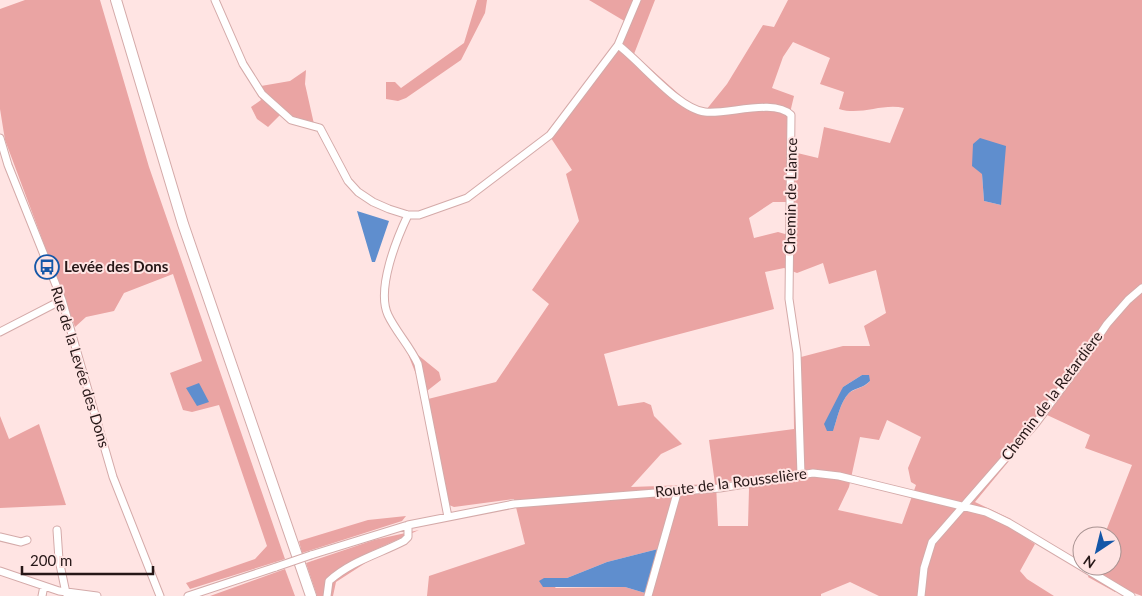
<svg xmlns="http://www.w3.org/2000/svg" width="1142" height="596" viewBox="0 0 1142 596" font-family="Lato,sans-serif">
<rect width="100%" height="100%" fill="#ffe4e3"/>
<!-- green -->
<path fill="#eaa4a3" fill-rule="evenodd" d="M25,0H100L149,167L285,559L190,589L186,583L255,559L267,546L219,405L192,412L183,410L170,373L202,361L173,274L124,293L114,311L86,317L75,327L5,140L0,109V9Z
M477,0H487L485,13L461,60L406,98L398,101L386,99V82H395L401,88L464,43Z
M589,0H655L634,54L690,104L706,110L727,84L763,25L774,27L788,0H1142V596L1118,587L1115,592L1088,577L1093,566H1112V536H1104L1132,465L1085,448L1090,435L1047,415L975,502L1011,519L1008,526L1035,544L1020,571L1027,579L1054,596H879L850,582L821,594V596H427L429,576L525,544L514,499L454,507L444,503L419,382L406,349L418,355L439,372L441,380L427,391L428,399L496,382L549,304L532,290L579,221L566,174L572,170L547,132L618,42L617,39L626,22ZM793,42L830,58L820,84L844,92L839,109C861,116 882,103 904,108L890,143L824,127L818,158L789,151V117L794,96L772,88L783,57ZM982,174L1001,188V205L984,201ZM773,202H793L792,236L778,232L754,238L749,218ZM823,263L829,284L876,270L886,313L864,326L870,346H843L801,357L793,353L794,429L709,440L715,484L631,487L661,454L682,444L654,416L651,405L644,402L618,406L604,354L774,309L765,272L784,268L797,273ZM862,375L870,381C864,388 856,388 849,393C840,402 837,420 833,431L843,387ZM887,420L921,437L908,468L911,482L916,485L902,524L838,510L849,487L860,437L879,440ZM744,479L749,489L748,526H718L716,484ZM658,549L645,593L625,587L556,588L544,578H567L607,562Z
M306,70L305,84L314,124L281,114L268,127L257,119L251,107L261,100L255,90L261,86L290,81Z
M0,416L9,439L39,424L66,505L0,508Z
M406,516L402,521L302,553L299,541L368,520Z
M419,530L372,551L370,560L336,582L333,596H317L306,563L374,540Z
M285,569L295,596H210Z"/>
<!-- water -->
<path fill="#5f8ece" d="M980,138L1006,146L1001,205L984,201L982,174L972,166L973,144Z
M357,211L389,221L375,262H372Z
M862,375H869L870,381C862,389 856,387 849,393C840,402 837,420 833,431H827L824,424L843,387Z
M199,383L209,402L197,406L186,388Z
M658,549L645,593L625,587H543L539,581L544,578H567L607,562Z"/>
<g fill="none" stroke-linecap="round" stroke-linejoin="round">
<!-- minor casing -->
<g stroke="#d4aaa9" stroke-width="9">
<path id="minor" d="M215,0L243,64L262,94L291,120L320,128L348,181L358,192L373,202L389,209L408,215H419L467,198L550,135L618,45L637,0
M618,45C641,62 678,109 705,112C727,115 774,98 791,115L789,299L797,353L801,475
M0,138L8,165L62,300L113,477L160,596
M408,215C397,238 376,289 388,315C396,332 410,346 418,364L448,517
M0,332L62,300
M57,530L59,560L66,593
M0,537L21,542L27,540
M311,555L408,525L514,504L720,488L813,473L839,476L986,512L1009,523L1131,596
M0,571L59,591L97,596
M42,596L44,586
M188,596L276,567
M327,596L329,581C351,561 379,554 404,541L408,537V525
M648,596L678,490
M921,596L924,568L932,542L1036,423L1079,365L1107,324L1128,300L1142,288"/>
</g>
<!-- highway casing -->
<g stroke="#d4aaa9" stroke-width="12">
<path id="highway" d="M116,0L183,224L311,596"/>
</g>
<!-- minor -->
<use href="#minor" stroke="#fff" stroke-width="7"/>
<!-- highway -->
<use href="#highway" stroke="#fff" stroke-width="10"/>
<!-- minor-bridge casing -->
<g stroke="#d4aaa9" stroke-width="9" stroke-linecap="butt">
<path id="minor-bridge" d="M276,567L311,555"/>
</g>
<!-- minor-bridge -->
<use href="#minor-bridge" stroke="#fff" stroke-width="7"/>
</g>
<!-- icons -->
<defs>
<g id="bus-ring" transform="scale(1.25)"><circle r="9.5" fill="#ffe4e3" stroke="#1557a8" stroke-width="1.5"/><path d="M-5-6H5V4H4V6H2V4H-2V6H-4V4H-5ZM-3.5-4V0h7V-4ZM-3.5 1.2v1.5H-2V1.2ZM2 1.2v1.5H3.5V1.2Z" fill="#1557a8"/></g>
</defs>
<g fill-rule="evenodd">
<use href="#bus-ring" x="47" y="267"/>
</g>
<g text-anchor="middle" stroke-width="4" stroke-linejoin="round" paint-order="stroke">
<!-- street labels -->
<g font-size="15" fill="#261717" stroke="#ffe4e3">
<text transform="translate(791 196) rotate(-89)" y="5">Chemin de Liance</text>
<text transform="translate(80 367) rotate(73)" y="5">Rue de la Levée des Dons</text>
<text transform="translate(1052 396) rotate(-53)" y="5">Chemin de la Retardière</text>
<text transform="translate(731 483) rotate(-7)" y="5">Route de la Rousselière</text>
</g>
<!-- poi labels -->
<g font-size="15" font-weight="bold" fill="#261717" stroke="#ffe4e3" text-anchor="start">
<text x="64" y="272">Levée des Dons</text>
</g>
</g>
<!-- north arrow -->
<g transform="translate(1097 551) rotate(215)"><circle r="24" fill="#ffe4e3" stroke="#a89291"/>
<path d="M0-4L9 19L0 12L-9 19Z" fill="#1557a8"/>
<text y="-8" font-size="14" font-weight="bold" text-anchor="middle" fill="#261717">N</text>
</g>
<!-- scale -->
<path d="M22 566v8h131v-8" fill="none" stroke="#261717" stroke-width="2.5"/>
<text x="30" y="566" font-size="15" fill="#261717" stroke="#ffe4e3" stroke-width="4" paint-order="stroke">200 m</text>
</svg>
